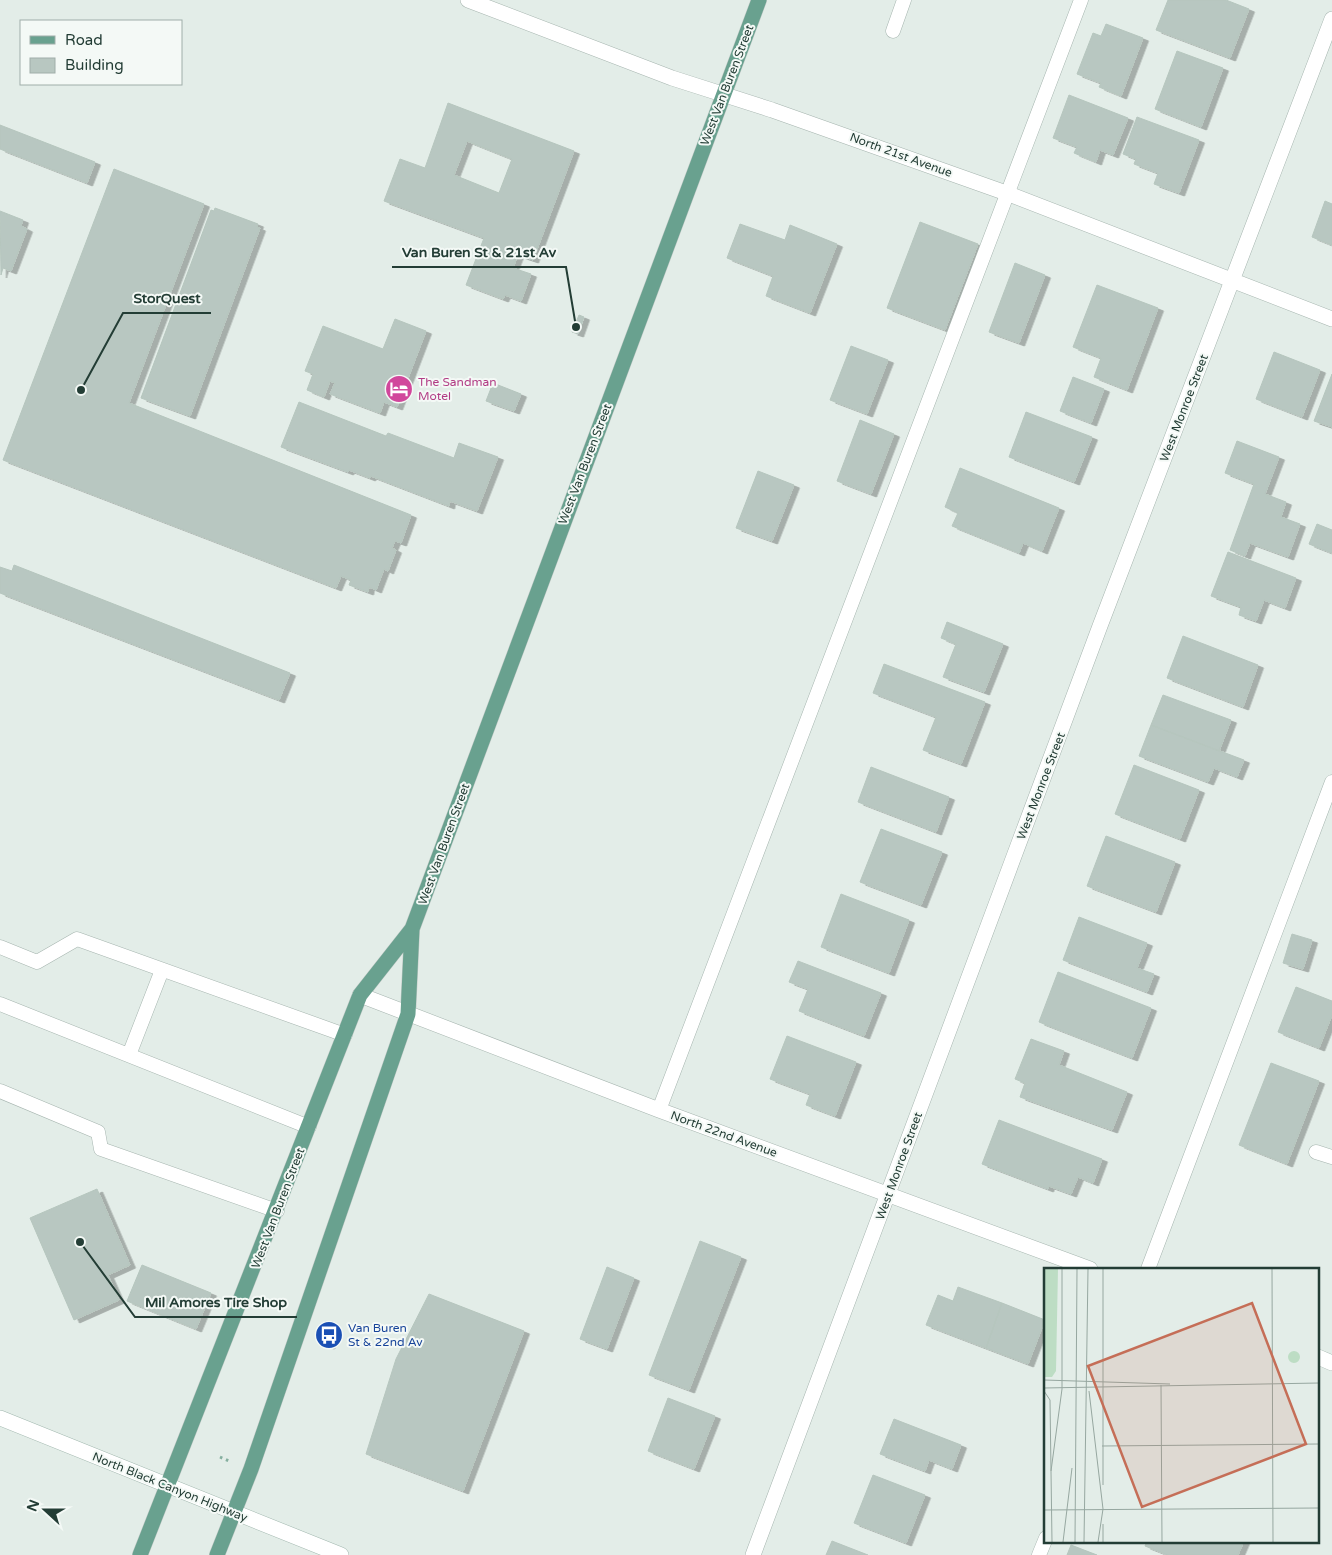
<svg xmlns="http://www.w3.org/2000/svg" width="1332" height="1555" viewBox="0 0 1332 1555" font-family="'Varela Round',sans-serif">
<defs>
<filter id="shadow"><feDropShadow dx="5.5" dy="3" stdDeviation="0" flood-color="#0004"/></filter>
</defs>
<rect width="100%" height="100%" fill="#e3ede8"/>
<!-- building -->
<path fill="#b8c7c1" stroke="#b6c6be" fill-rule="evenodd" filter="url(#shadow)" d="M1168,0H1226L1249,9L1230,58L1156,30Z
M1106,24L1143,38L1121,96L1099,87L1101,83L1077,74L1093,33L1101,36Z
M1177,51L1223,68L1201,127L1155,109Z
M1069,95L1128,118L1113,155L1100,150L1096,162L1074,153L1077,147L1053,138Z
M448,103L574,151L533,260L518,255L513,268L531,274L521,301L505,295L503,299L466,285L484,238L384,201L400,159L425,168ZM467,141L512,159L499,193L454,175Z
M1137,117L1199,140L1179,193L1154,184L1158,173L1134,164L1136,159L1123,154Z
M0,125L95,162L87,183L0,149Z
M114,169L204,204L129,403L411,515L401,543L395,541L392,548L396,550L388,571L384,569L376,590L369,587L368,592L349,585L351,580L341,576L336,588L3,460Z
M1325,201L1332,204V245L1312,237Z
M215,208L258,224L257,227L260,228L190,416L141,398L211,210L214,211Z
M0,211L23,220L21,226L27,229L11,271L3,268L1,275Z
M920,222L978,244L945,330L887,308Z
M740,224L785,240L790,225L837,244L810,313L766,296L773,276L727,258Z
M1015,263L1045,275L1019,343L989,332Z
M1097,285L1158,308L1127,390L1094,377L1101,358L1073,347Z
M579,315L584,317L578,334L572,332Z
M395,319L426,331L397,407L384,402L380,413L330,394L335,383L330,381L324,397L307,390L313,374L305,371L323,326L383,349Z
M851,346L888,360L867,414L830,400Z
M1274,352L1320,370L1302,417L1256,399Z
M1332,374V427L1314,421Z
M1073,377L1104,389L1091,423L1060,411Z
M493,383L521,394L514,411L486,401Z
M299,402L386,436L388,433L454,458L459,443L498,457L477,511L450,501L449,506L371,476L370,478L349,470L348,472L281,447Z
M1026,412L1092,437L1074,482L1009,457Z
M860,420L894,434L871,494L837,481Z
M1237,441L1279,457L1265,494L1286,502L1281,517L1300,524L1288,557L1250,543L1245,556L1230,550L1254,484L1225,473Z
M960,468L1059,508L1042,551L1023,543L1019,553L952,526L958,513L945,507Z
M758,471L794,485L772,541L736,528Z
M1317,524L1332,530V553L1309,544Z
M1228,552L1296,578L1285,608L1264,600L1256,621L1239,615L1241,607L1211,596Z
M14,565L290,673L279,700L0,593V567L12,571Z
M947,622L1003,644L984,692L943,677L956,644L941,638Z
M1183,636L1258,665L1243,707L1167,678Z
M884,664L985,702L961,764L923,750L936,717L873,693Z
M1163,695L1231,720L1219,751L1151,725Z
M1151,725L1244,760L1237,777L1214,768L1208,782L1139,756Z
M1134,765L1199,790L1180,839L1115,814Z
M871,767L949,797L936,832L858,802Z
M881,829L942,852L921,905L860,882Z
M1106,836L1175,862L1156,912L1087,886Z
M841,894L909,920L889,973L821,947Z
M1079,917L1147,943L1137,968L1154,974L1147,992L1063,960Z
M1292,934L1312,940L1303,969L1283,963Z
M798,961L881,993L864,1036L799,1011L808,989L789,982Z
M1058,972L1151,1008L1132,1058L1039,1022Z
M1296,987L1332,1001V1015L1319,1048L1278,1032Z
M787,1036L856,1062L835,1116L806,1105L810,1094L770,1079Z
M1031,1039L1064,1051L1059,1065L1127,1092L1112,1130L1020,1097L1025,1083L1015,1079Z
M1271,1063L1319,1081L1287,1164L1239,1145Z
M999,1120L1102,1159L1093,1183L1078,1177L1071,1194L1049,1186L1048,1189L982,1164Z
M97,1189L130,1265L108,1275L119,1300L74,1320L30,1218Z
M700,1241L741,1257L689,1390L649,1375Z
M142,1265L211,1293L196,1329L127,1301Z
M607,1267L634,1278L607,1349L580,1339Z
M958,1287L1002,1303L986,1348L926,1325L938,1295L953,1301Z
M429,1294L524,1331L463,1491L366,1454L396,1359Z
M1002,1303L1045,1320L1028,1364L986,1348Z
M327,1325L336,1328L329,1346L321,1344Z
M668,1398L715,1416L694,1469L648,1451Z
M894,1419L961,1445L952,1469L929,1460L925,1471L880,1454Z
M873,1475L925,1495L906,1543L854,1523Z
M832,1541L868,1555H826Z
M1147,1541H1244L1238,1555H1168L1145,1546Z
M1071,1545L1097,1555H1067Z"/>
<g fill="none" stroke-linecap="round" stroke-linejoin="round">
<!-- lane casing -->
<g stroke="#a6b5af" stroke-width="15">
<path id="lane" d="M893,31L904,0
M0,947L37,962L77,939L345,1035
M0,1004L309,1127
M129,1055L162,970
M0,1091L98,1132L101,1149L277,1211
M659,1110L1081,0
M1316,1152L1332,1157
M1148,1269L1332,782
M1039,1555L1046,1538"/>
</g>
<!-- street casing -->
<g stroke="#a6b5af" stroke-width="16">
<path id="street" d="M468,0L672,78L772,110L1009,194L1332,319
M360,995L659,1110L1090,1269
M1318,1357L1332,1363
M753,1555L1100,626L1332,19"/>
</g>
<!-- secondary casing -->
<g stroke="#a2b8af" stroke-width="16">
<path id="secondary" d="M0,1418L341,1555"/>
</g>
<!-- primary casing -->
<g stroke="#c1c9c6" stroke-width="16">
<path id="primary" d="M140,1555L360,995L412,929
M217,1555L251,1469L408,1014L412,929L759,0"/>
</g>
<!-- path -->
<path stroke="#85af9f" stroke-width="3" stroke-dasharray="2.5 4" stroke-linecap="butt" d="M220,1457L229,1461"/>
<!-- lane -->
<use href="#lane" stroke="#fff" stroke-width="14"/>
<!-- street -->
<use href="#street" stroke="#fff" stroke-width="15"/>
<!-- secondary -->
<use href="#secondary" stroke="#fff" stroke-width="15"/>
<!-- primary -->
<use href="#primary" stroke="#69a18f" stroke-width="15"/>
</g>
<!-- icons -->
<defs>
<g id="hotel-disc" transform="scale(1.4375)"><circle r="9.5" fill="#d1479c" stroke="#f4f9f6"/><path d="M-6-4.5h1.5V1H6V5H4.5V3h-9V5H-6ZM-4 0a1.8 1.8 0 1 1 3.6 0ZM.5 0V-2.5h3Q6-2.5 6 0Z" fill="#fff"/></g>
<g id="bus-disc" transform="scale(1.4375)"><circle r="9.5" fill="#1a4fb4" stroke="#f4f9f6"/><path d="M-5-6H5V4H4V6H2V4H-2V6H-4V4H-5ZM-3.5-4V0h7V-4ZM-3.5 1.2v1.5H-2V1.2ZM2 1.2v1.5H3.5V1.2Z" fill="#fff"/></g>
</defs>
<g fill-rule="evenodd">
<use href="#hotel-disc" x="399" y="389"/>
<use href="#bus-disc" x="329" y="1335"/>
</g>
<g text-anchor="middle" stroke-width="4" stroke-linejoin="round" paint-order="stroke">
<!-- street labels -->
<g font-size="12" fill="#233d35" stroke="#f4f9f6">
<text transform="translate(727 85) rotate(-69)" y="4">West Van Buren Street</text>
<text transform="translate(901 155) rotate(20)" y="4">North 21st Avenue</text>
<text transform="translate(1184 408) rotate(-69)" y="4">West Monroe Street</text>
<text transform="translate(585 464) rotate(-69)" y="4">West Van Buren Street</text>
<text transform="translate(1041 786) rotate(-69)" y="4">West Monroe Street</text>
<text transform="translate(444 844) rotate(-70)" y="4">West Van Buren Street</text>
<text transform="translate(724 1134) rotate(20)" y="4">North 22nd Avenue</text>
<text transform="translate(899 1166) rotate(-70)" y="4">West Monroe Street</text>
<text transform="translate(278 1208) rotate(-69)" y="4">West Van Buren Street</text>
<text transform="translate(170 1487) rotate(22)" y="4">North Black Canyon Highway</text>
</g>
<!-- hotel labels -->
<g font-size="12" fill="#b23c85" stroke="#f4f9f6" text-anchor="start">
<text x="418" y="386">The Sandman<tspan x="418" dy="14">Motel</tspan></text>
</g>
<!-- transit labels -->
<g font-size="12" fill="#164399" stroke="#f4f9f6" text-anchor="start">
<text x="348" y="1332">Van Buren<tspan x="348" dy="14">St &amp; 22nd Av</tspan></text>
</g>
</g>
<!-- overview -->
<g transform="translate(1044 1268)">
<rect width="275" height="275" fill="#e3ede8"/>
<path d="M0,1H14L12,103L8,109H0ZM244 89a6 6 0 1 1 12 0a6 6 0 1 1-12 0Z" fill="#bdddc4"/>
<path fill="none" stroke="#96a7a0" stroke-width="1" d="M228,1L229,274M0,112L126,116M117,117L118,274M0,120L275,115M0,123L6,132L8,274M45,123L59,241L54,274M58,178L275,176M7,203L18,121V1M59,217V1M0,242L275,240M59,256V274M19,274L28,200M31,274L33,1M40,274L44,1"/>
<path fill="#c56e57" fill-opacity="0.15" stroke="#c56e57" stroke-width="2.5" d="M208,35L262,176L98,239L44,98Z"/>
<rect width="275" height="275" fill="none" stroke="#233d35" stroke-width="2.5"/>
</g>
<!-- callouts -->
<path fill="none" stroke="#233d35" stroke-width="2" d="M576 327L566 267H392M81 390L123 313H211M80 1242L135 1317H297"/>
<g fill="#233d35" stroke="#f4f9f6" stroke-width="2">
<circle cx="576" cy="327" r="5"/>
<circle cx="81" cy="390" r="5"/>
<circle cx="80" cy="1242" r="5"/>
</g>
<g font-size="14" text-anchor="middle" font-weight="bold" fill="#233d35" stroke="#f4f9f6" stroke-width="4" stroke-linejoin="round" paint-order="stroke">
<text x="479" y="257">Van Buren St &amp; 21st Av</text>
<text x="167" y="303">StorQuest</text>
<text x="216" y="1307">Mil Amores Tire Shop</text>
</g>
<!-- legend -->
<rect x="20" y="20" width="162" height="65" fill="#f4f9f6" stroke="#a0aea9"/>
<rect x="30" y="36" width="25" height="8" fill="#69a18f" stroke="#a0aea9"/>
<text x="65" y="45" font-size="15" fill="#233d35">Road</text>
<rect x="30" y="58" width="25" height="15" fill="#b8c7c1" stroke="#a0aea9"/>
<text x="65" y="70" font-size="15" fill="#233d35">Building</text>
<!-- north arrow -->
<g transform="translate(45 1510) rotate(291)" stroke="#f4f9f6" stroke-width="4" paint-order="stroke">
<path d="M0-4L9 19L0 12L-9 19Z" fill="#233d35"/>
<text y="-8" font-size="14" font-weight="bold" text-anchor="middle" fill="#233d35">N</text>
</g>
</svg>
